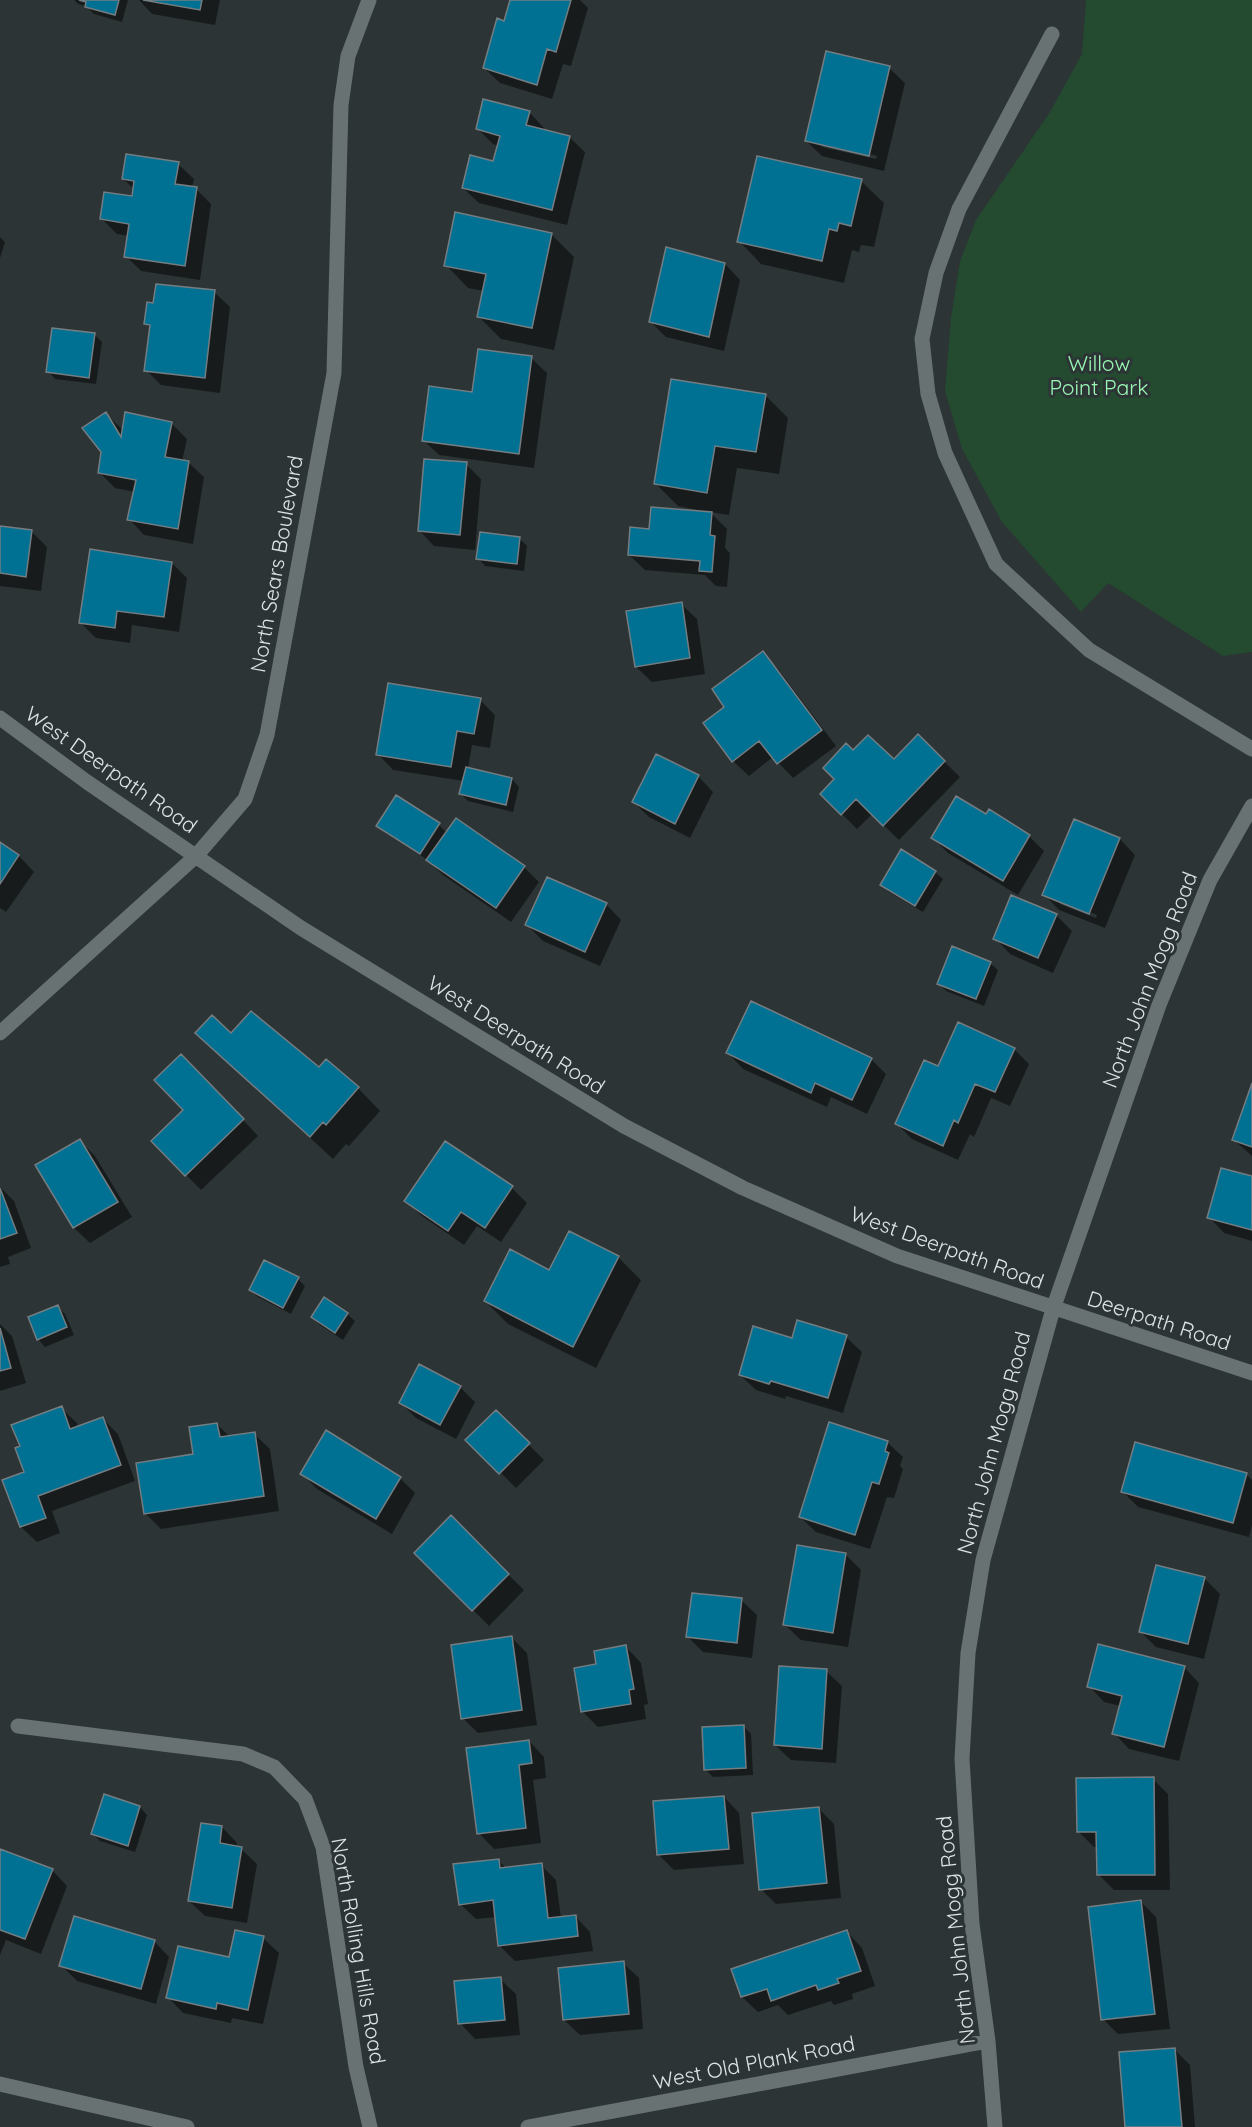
<svg xmlns="http://www.w3.org/2000/svg" width="1252" height="2127" viewBox="0 0 1252 2127" font-family="Quicksand,sans-serif">
<rect width="100%" height="100%" fill="#2c3435"/>
<!-- green -->
<path fill="#244a30" d="M1086,0H1252V652L1223,656L1108,583L1081,612L1002,522L962,449L945,391L951,318L960,261L976,220L1050,112L1082,54Z"/>
<!-- shadow -->
<path fill="#0007" fill-rule="evenodd" d="M74,0H128L122,22L94,14L86,6L78,4Z
M139,0H220L215,25L152,14Z
M512,0H580L588,8L571,66L563,64L552,99L500,83L484,68L505,22Z
M889,68L905,83L884,171L822,156L806,141ZM822,144L877,156L876,159L822,147Z
M529,112L544,128V131L569,137L585,152L567,225L479,203L463,188L495,163L499,146L493,144L478,129Z
M178,164L194,179L192,188L196,189L211,204L200,280L141,271L126,256L129,236L117,234L102,219L133,198L134,189L123,179Z
M861,181L884,203L874,247L861,245L859,252L852,250L844,283L761,264L739,241Z
M551,234L574,257L554,350L501,339L479,317L484,291L468,288L446,265Z
M0,237L5,242L0,258Z
M667,249L725,264L740,280L724,351L666,337L651,322Z
M214,292L230,307L220,393L161,385L146,370L151,328L146,324L155,304Z
M94,334L102,342L96,384L55,379L48,371Z
M531,358L547,373L534,468L439,455L423,440L473,394Z
M766,396L788,418L779,474L737,468L729,515L710,512L727,529L725,548L730,553L727,587L716,586L705,575L645,570L629,555L650,531L698,512V510L678,506L656,484Z
M106,414L124,431L171,423L187,439L182,461L188,462L204,477L193,544L144,535L129,519L135,492L115,488L99,472Z
M466,464L481,479L475,550L434,546L419,530Z
M0,527L31,531L47,547L41,591L0,586Z
M519,538L527,546L524,571L485,566L478,558Z
M172,563L187,578L179,632L132,625L130,643L96,638L81,623Z
M681,604L697,619L705,674L652,682L636,667Z
M763,653L778,669L836,746L793,778L773,757L749,776L733,761L727,708Z
M480,700L495,715L490,748L472,745L468,769L512,779L519,787L513,812L468,801L461,794L464,781L393,770L378,754Z
M918,736L960,777L899,840L872,814L857,829L822,794L836,779L853,752L894,761Z
M698,776L713,792L690,838L649,817L633,802Z
M397,797L439,825L447,833L524,867L539,882L511,922L443,875L428,860L385,833L378,826Z
M987,816L1029,836L1044,851L1018,895L948,853L933,838Z
M1074,820L1120,839L1135,855L1105,928L1059,910L1044,894ZM1060,900L1097,915L1096,918L1060,904Z
M0,844L19,856L34,872L6,912L0,908Z
M901,852L935,872L943,879L923,912L889,892L882,885Z
M606,904L621,920L600,966L543,941L527,925Z
M1056,915L1072,931L1053,973L1010,954L995,938Z
M990,963L998,970L984,1006L946,991L938,983Z
M231,1035L320,1069L358,1088L380,1111L349,1146L346,1144L333,1159L220,1055Z
M1014,1049L1029,1064L1010,1106L991,1098L974,1137L970,1134L958,1160L912,1139L897,1124L939,1068Z
M728,1053L871,1059L886,1074L867,1114L831,1097L827,1107L743,1069Z
M197,1071L258,1136L201,1190L153,1141L185,1110Z
M1252,1087V1156L1234,1140Z
M80,1141L95,1156L132,1217L90,1243L74,1228L37,1166Z
M1252,1178V1241L1224,1233L1209,1217Z
M0,1187L14,1201L31,1248L8,1257L10,1264L0,1267Z
M512,1188L527,1203L501,1242L477,1226L464,1245L422,1216L406,1201Z
M618,1257L641,1280L596,1368L508,1324L485,1301L550,1272Z
M298,1279L305,1286L291,1314L258,1297L250,1290Z
M324,1299L347,1314L355,1321L343,1340L320,1325L313,1317Z
M58,1307L65,1314L74,1335L45,1347L38,1339Z
M0,1324L12,1336L26,1383L0,1391Z
M846,1337L862,1352L843,1413L786,1396L785,1399L756,1390L740,1375L793,1340Z
M460,1387L475,1402L456,1439L416,1418L401,1403Z
M61,1408L77,1423L78,1428L103,1419L118,1434L135,1481L52,1511L60,1533L37,1542L21,1527L26,1473Z
M496,1412L544,1460L516,1488L468,1440Z
M217,1424L230,1437L254,1434L270,1449L279,1511L161,1529L146,1514L138,1464L195,1456Z
M887,1442L903,1457L900,1466L903,1469L894,1498L887,1497L870,1549L816,1532L800,1517Z
M302,1474L400,1478L415,1493L392,1534L317,1489Z
M1246,1474L1252,1480V1525L1249,1537L1138,1507L1122,1491Z
M451,1518L524,1590L489,1626L416,1553Z
M845,1554L861,1570L848,1647L801,1640L785,1625Z
M1204,1578L1220,1594L1204,1659L1156,1647L1141,1632Z
M741,1600L757,1615L752,1658L703,1652L688,1637Z
M512,1638L527,1653L537,1725L478,1733L463,1718Z
M626,1647L641,1663L648,1704L644,1705L646,1719L598,1727L583,1712L598,1665Z
M1184,1667L1199,1683L1179,1761L1129,1749L1114,1733L1121,1706L1104,1702L1089,1686Z
M826,1671L842,1686L836,1763L791,1760L775,1745Z
M743,1726L751,1734L753,1775L713,1777L705,1769Z
M529,1741L544,1757L546,1778L533,1780L541,1843L494,1849L479,1833Z
M1153,1779L1168,1794L1170,1890H1114L1099,1875L1098,1847H1094L1079,1832Z
M724,1797L739,1813L744,1864L674,1870L659,1855Z
M140,1807L147,1815L135,1852L100,1841L92,1833Z
M818,1808L834,1824L841,1898L776,1904L761,1889Z
M222,1827L237,1843L236,1848L241,1849L257,1864L247,1923L205,1916L189,1901Z
M0,1850L52,1870L67,1886L41,1954L6,1940L0,1955Z
M498,1860L507,1869L541,1865L556,1880L561,1918L575,1916L590,1932L593,1951L515,1961L499,1945L496,1917L476,1919L460,1904Z
M1141,1902L1156,1917L1170,2029L1118,2034L1103,2019Z
M847,1932L862,1948L875,1986L852,1994L853,1999L834,2005L831,2001L788,2015L778,2005L758,2012L742,1997L733,1970Z
M263,1938L279,1953L263,2024L232,2018L231,2023L183,2013L168,1997Z
M154,1941L169,1957L156,2004L77,1981L61,1965Z
M623,1963L639,1978L643,2029L580,2035L564,2020Z
M500,1979L516,1994L520,2035L475,2039L460,2023Z
M1175,2050L1190,2065L1195,2127H1126Z"/>
<!-- building -->
<path fill="#007093" stroke="#747d81" stroke-width="1.5" d="M79,0H119L115,15L85,7L86,2Z
M143,0H202L200,10Z
M510,0H571L556,52L547,49L537,85L483,68L497,18L504,21Z
M826,51L890,66L869,156L805,141Z
M483,99L530,111L526,125L570,136L552,210L462,188L470,155L493,161L500,136L476,129Z
M126,154L179,162L175,184L197,187L185,266L124,257L129,224L100,219L104,192L132,196L134,181L122,179Z
M757,156L862,179L851,226L839,223L837,231L829,229L822,261L737,242Z
M455,212L552,233L532,328L477,317L486,274L444,266Z
M666,247L725,263L709,337L649,322Z
M156,284L215,290L205,378L144,371L150,325L144,324L147,302L153,303Z
M52,328L95,333L89,378L46,372Z
M478,349L532,356L519,454L422,441L429,386L472,392Z
M671,379L766,394L756,452L715,446L707,493L654,484Z
M106,412L121,437L125,412L172,422L165,457L189,461L178,529L127,520L136,480L98,473L101,452L82,428Z
M424,459L467,462L460,535L418,531Z
M651,507L712,512L710,535L715,536L712,572L699,571L700,561L628,555L630,527L649,529Z
M0,526L32,530L26,577L0,573Z
M480,532L520,537L517,564L476,559Z
M90,549L172,562L164,617L117,611L115,628L79,623Z
M682,602L690,658L635,667L626,611Z
M763,651L822,730L777,764L759,741L732,762L703,723L724,707L712,689Z
M388,683L481,698L474,734L457,731L451,767L376,755Z
M918,734L945,761L883,826L856,799L841,815L820,794L834,779L823,768L846,743L853,750L868,735L894,759Z
M656,754L699,775L675,824L632,802Z
M466,767L512,778L506,805L459,794Z
M396,795L440,823L420,854L376,826Z
M956,796L986,814L989,809L1030,835L1003,881L931,838Z
M456,818L525,866L496,908L426,860Z
M1074,819L1120,838L1089,914L1042,895Z
M0,842L19,855L0,884Z
M901,849L936,871L915,906L880,885Z
M547,877L607,903L585,952L525,925Z
M1011,895L1057,914L1038,958L993,939Z
M952,946L991,962L976,999L937,984Z
M751,1001L872,1058L852,1100L815,1083L811,1093L726,1053Z
M251,1011L319,1067L326,1059L359,1087L326,1125L323,1122L310,1137L195,1033L212,1015L231,1033Z
M958,1022L1015,1048L995,1092L975,1084L958,1123L954,1120L943,1146L895,1124L924,1060L938,1066Z
M181,1054L244,1119L185,1176L151,1141L183,1110L154,1080Z
M1252,1083V1147L1232,1140Z
M80,1139L118,1202L73,1228L35,1165Z
M445,1141L513,1186L485,1228L461,1212L448,1231L404,1201Z
M1221,1168L1252,1176V1230L1207,1218Z
M0,1188L17,1233L0,1239Z
M569,1231L619,1256L573,1347L484,1301L510,1249L549,1270Z
M264,1260L299,1277L283,1308L249,1290Z
M324,1297L348,1313L335,1333L311,1317Z
M58,1305L67,1327L37,1340L28,1317Z
M797,1320L847,1335L828,1398L771,1381L769,1384L739,1375L753,1326L792,1338Z
M0,1328L11,1368L0,1371Z
M419,1364L461,1386L440,1425L399,1403Z
M62,1406L70,1429L103,1417L121,1465L38,1496L46,1518L20,1527L2,1480L24,1472L15,1448L20,1446L11,1425Z
M496,1410L530,1443L499,1474L465,1440Z
M829,1422L888,1441L885,1451L889,1453L879,1484L872,1482L855,1535L799,1517Z
M217,1423L220,1437L255,1432L264,1496L144,1514L136,1463L193,1454L189,1427Z
M326,1430L401,1477L376,1519L300,1474Z
M1135,1442L1247,1473L1233,1523L1121,1492Z
M451,1515L509,1574L472,1611L414,1553Z
M797,1545L846,1553L833,1633L783,1625Z
M1156,1565L1205,1577L1188,1644L1139,1632Z
M692,1593L742,1598L737,1643L686,1637Z
M512,1636L522,1710L461,1719L451,1645Z
M1098,1644L1185,1666L1164,1747L1112,1734L1122,1696L1087,1687Z
M626,1645L634,1689L629,1690L631,1704L581,1712L574,1668L596,1664L594,1651Z
M779,1666L827,1669L822,1749L774,1745Z
M744,1725L746,1768L704,1770L702,1727Z
M529,1740L532,1763L519,1765L526,1828L477,1834L466,1748Z
M1154,1777L1155,1875H1097L1096,1832H1077L1076,1778Z
M104,1794L140,1806L128,1846L91,1834Z
M724,1796L729,1849L657,1855L653,1801Z
M819,1807L827,1883L759,1890L752,1813Z
M201,1823L222,1826L220,1843L242,1847L232,1908L188,1901Z
M0,1849L53,1869L25,1939L0,1930Z
M499,1859L500,1868L542,1863L548,1918L576,1915L578,1936L498,1946L493,1900L459,1905L453,1864Z
M1141,1900L1155,2014L1101,2020L1088,1907Z
M74,1916L155,1940L141,1989L59,1966Z
M235,1930L264,1936L248,2010L217,2003L216,2009L166,1998L178,1946L229,1957Z
M847,1930L861,1971L837,1979L839,1983L818,1990L816,1985L771,2001L767,1989L741,1997L731,1969Z
M624,1961L629,2014L563,2020L558,1968Z
M501,1977L505,2020L458,2024L454,1981Z
M1175,2048L1182,2127H1125L1119,2052Z"/>
<g fill="none" stroke-linecap="round" stroke-linejoin="round">
<!-- street -->
<path stroke="#687273" stroke-width="15" d="M1052,34L959,209L936,273L922,339L928,394L945,453L996,564L1089,650L1252,749
M0,718L87,782L301,928L624,1126L743,1188L897,1256L1252,1373
M0,1033L196,856L245,799L267,735L334,373L341,105L348,56L369,0
M18,1726L243,1754L274,1767L305,1799L323,1847L356,2067L370,2127
M0,2084L187,2127
M528,2127L988,2041
M995,2127L988,2041L972,1924L962,1759L968,1653L983,1560L1053,1309L1159,1005L1210,880L1252,806"/>
</g>
<g text-anchor="middle" stroke-width="6" stroke-linejoin="round" paint-order="stroke">
<!-- park labels -->
<g font-size="21" fill="#9af8b4" stroke="#2c3435">
<text x="1099" y="371">Willow<tspan x="1099" dy="24">Point Park</tspan></text>
</g>
<!-- street labels -->
<g font-size="21" fill="#dee4e4" stroke="#2c3435">
<text transform="translate(277 564) rotate(-80)" y="7">North Sears Boulevard</text>
<text transform="translate(111 770) rotate(35)" y="7">West Deerpath Road</text>
<text transform="translate(1150 980) rotate(-69)" y="7">North John Mogg Road</text>
<text transform="translate(516 1035) rotate(32)" y="7">West Deerpath Road</text>
<text transform="translate(947 1248) rotate(20)" y="7">West Deerpath Road</text>
<text transform="translate(1159 1321) rotate(18)" y="7">Deerpath Road</text>
<text transform="translate(994 1443) rotate(-75)" y="7">North John Mogg Road</text>
<text transform="translate(956 1930) rotate(-96)" y="7">North John Mogg Road</text>
<text transform="translate(358 1951) rotate(80)" y="7">North Rolling Hills Road</text>
<text transform="translate(754 2063) rotate(-11)" y="7">West Old Plank Road</text>
</g>
</g>
</svg>
